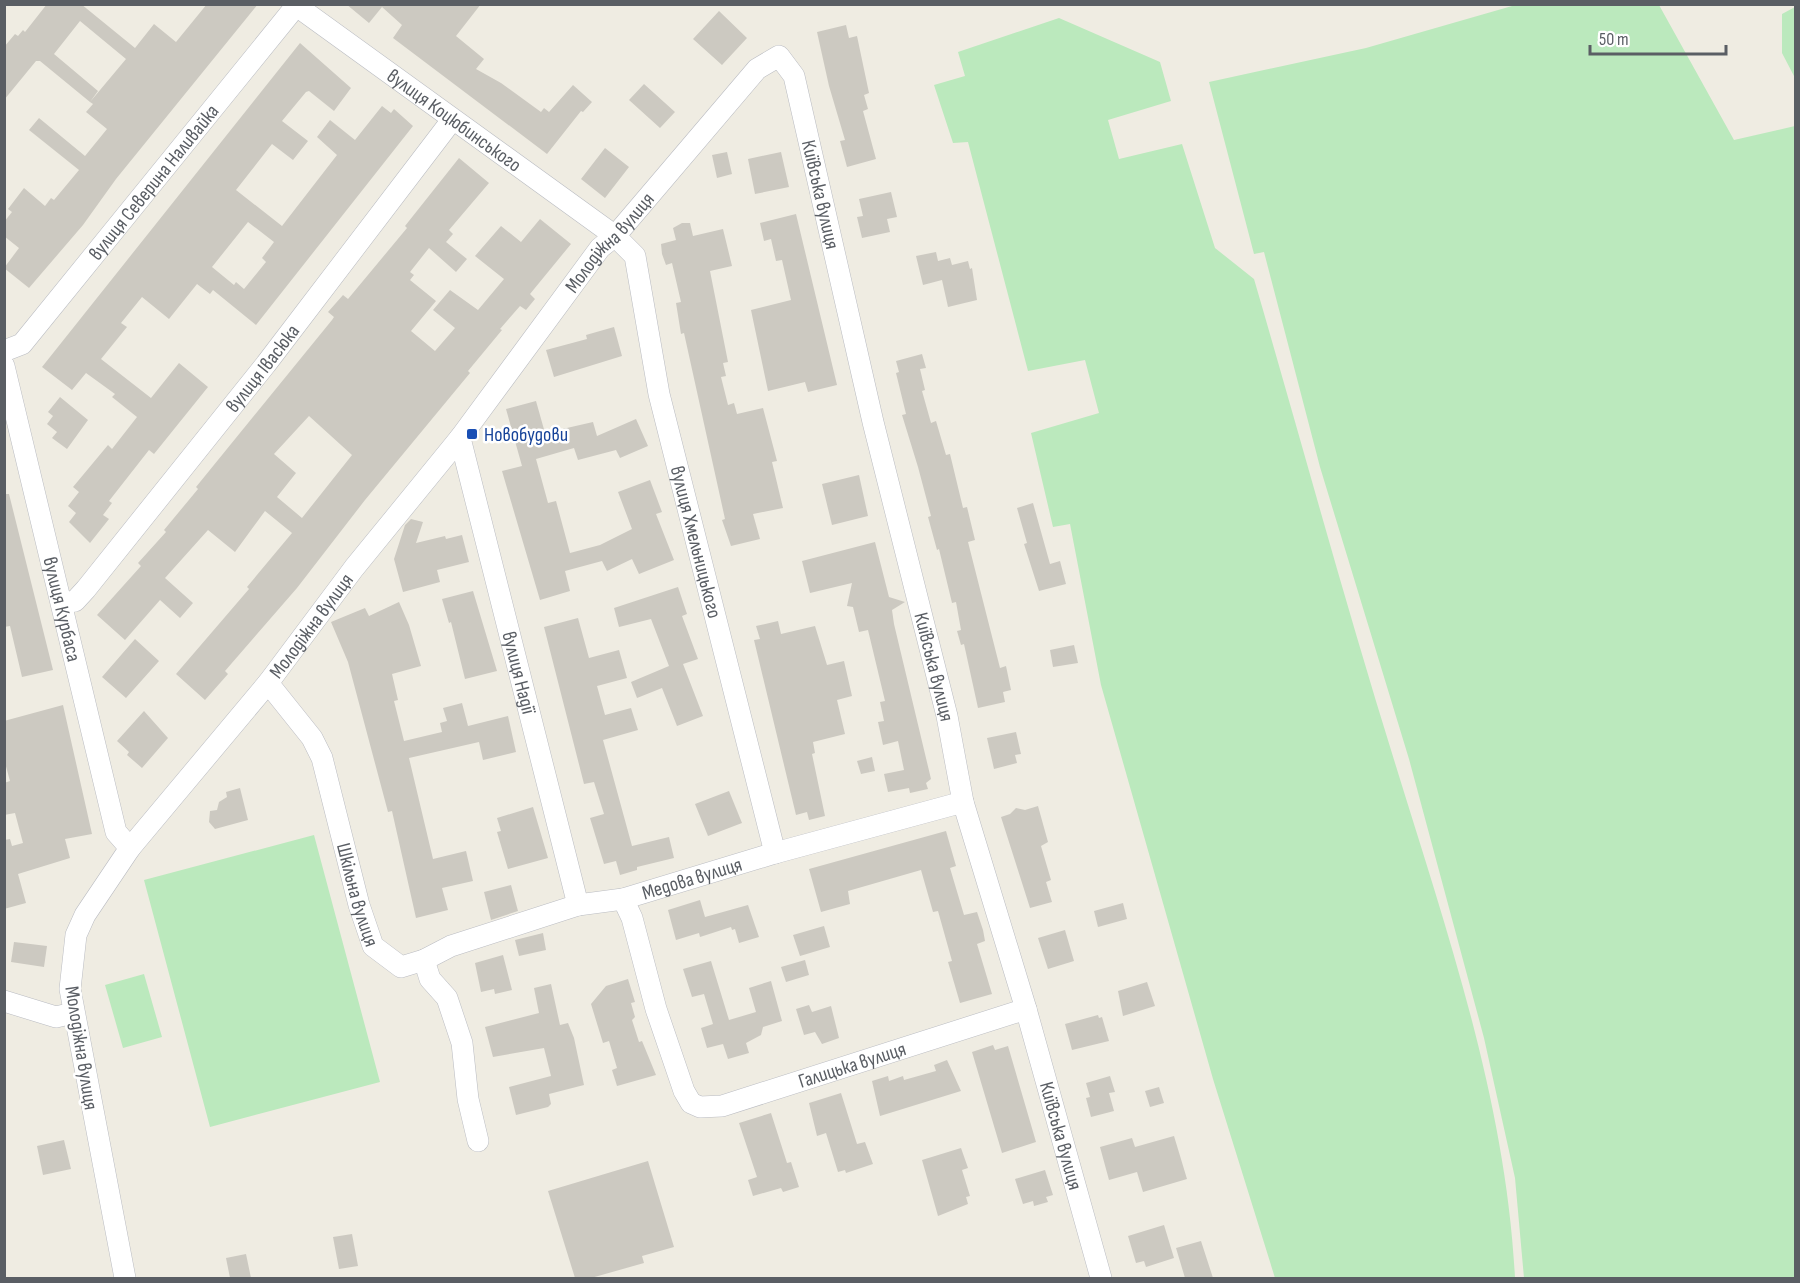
<svg xmlns="http://www.w3.org/2000/svg" width="1800" height="1283" viewBox="0 0 1800 1283" font-family="'Sofia Sans Condensed',sans-serif">
<rect width="100%" height="100%" fill="#efece2"/>
<!-- green -->
<path fill="#bbe9bd" d="M1519,4L1659,5L1734,140L1795,126V1278H1524L1515,1178L1484,1038L1409,759L1320,467L1264,252L1254,254L1209,82L1366,48Z
M1795,7V78L1782,53V14Z
M1059,18L1160,62L1171,101L1108,120L1119,159L1182,144L1215,248L1254,279C1301,440 1345,603 1395,763C1447,932 1506,1101 1515,1278H1275L1213,1079L1101,685L1070,524L1053,527L1031,433L1099,413L1085,360L1028,371L968,142L953,143L934,85L965,76L958,52Z
M314,835L380,1082L210,1127L144,880Z
M144,974L162,1037L123,1048L105,985Z"/>
<!-- building -->
<path fill="#ccc9c1" fill-rule="evenodd" d="M47,4H81L135,48L154,24L176,42L207,4H258L116,179L83,225L29,288L4,268L19,248L4,236V222L12,212L8,209L24,188L45,206L51,198L54,200L79,170L29,130L39,118L85,156L107,129L86,112L93,104L90,102L126,59L80,21L54,54L98,91L90,102L40,61H36L4,100V47L15,34L18,36L23,30L25,32Z
M346,4H481L456,36L484,59L476,69L501,83L541,112L544,108L549,112L573,85L592,102L583,112L581,111L547,154L393,38L402,25L382,7L369,23Z
M719,11L747,38L722,65L693,39Z
M846,25L849,38L857,36L869,93L864,95L868,109L863,111L876,159L847,167L840,141L845,140L829,86L817,32Z
M300,43L351,88L334,111L309,91L306,92L282,121L308,141L293,160L272,144L236,190L282,226L337,155L317,137L330,120L355,140L382,106L391,113L394,109L413,126L256,325L213,290L210,294L197,284L169,319L142,297L121,323L127,327L101,359L151,398L179,363L208,387L154,454L149,450L109,501L112,503L103,515L109,519L90,543L69,522L76,513L68,506L79,492L73,487L108,445L112,449L137,417L112,397L115,394L86,373L72,390L42,367ZM248,222L274,242L262,258L266,262L244,289L236,282L234,285L212,267Z
M644,84L675,112L660,128L629,100Z
M605,148L629,167L605,198L581,179Z
M727,152L732,174L717,178L712,155Z
M781,152L789,187L755,194L748,159Z
M459,158L489,183L449,230L453,234L446,242L467,259L456,272L429,248L410,272L414,275L410,280L436,301L411,331L435,351L455,328L433,310L450,290L478,310L504,279L475,256L501,226L521,242L540,219L571,244L530,294L535,299L526,310L520,306L500,329L502,330L468,371L470,373L365,500L297,588L225,671L228,674L205,700L176,674L249,589L247,587L292,533L265,511L235,552L208,530L165,578L193,603L180,618L160,600L125,640L97,615L141,566L138,563L166,532L164,530L198,489L196,487L332,320L334,317L328,312L343,295L348,299L407,228L405,226ZM309,416L352,455L302,518L277,497L296,473L274,454Z
M891,192L897,217L887,219L890,232L862,238L857,217L863,216L859,199Z
M796,214L837,385L808,392L805,382L768,391L751,310L791,300L782,260L776,261L771,239L764,241L760,223Z
M682,223H690L693,236L723,229L732,266L710,271L728,362L723,363L726,376L721,377L728,405L734,403L737,414L763,408L777,461L772,462L783,508L753,514L760,539L731,546L722,520L725,519L684,333L681,334L676,303L681,302L672,263L666,265L662,254L661,244L676,240L673,228Z
M936,252L938,261L950,258L952,265L968,261L970,269L972,268L977,300L948,307L942,280L923,285L916,256Z
M614,327L622,356L554,377L546,350L587,339L586,335Z
M922,354L926,368L920,369L925,390L922,391L931,423L936,421L946,455L950,454L963,508L967,507L975,540L968,542L1000,668L1006,666L1011,690L1003,692L1005,702L978,708L964,644L961,645L957,631L961,630L956,602L952,603L939,549L937,550L928,517L931,516L918,467L902,415L906,414L896,373L899,372L896,361Z
M60,397L88,420L67,449L52,438L57,432L47,424L53,416L48,412Z
M536,401L545,433L593,422L597,436L636,419L648,446L620,458L616,450L578,460L574,448L536,459L548,503L556,501L570,553L600,545L632,529L618,492L650,480L662,512L656,514L674,560L639,574L632,559L607,571L602,561L565,571L570,591L540,600L502,471L522,466L506,409Z
M859,475L868,516L832,525L822,484Z
M4,494H9L53,670L22,677L10,626L4,627Z
M1033,503L1050,564L1060,561L1066,584L1039,591L1024,544L1027,543L1017,508Z
M411,519L423,522L416,543L445,536L446,539L462,535L469,562L437,570L440,582L403,592L394,559L405,525Z
M875,542L889,597L905,602L892,610L894,624L931,779L926,783L928,789L910,793L909,788L888,792L884,774L904,770L898,741L883,745L878,722L884,721L880,702L885,701L868,630L859,632L853,607L847,606L852,583L810,593L802,561Z
M678,587L687,614L682,616L698,659L683,664L703,716L677,726L662,688L637,698L631,682L669,666L651,619L619,627L614,608Z
M473,591L497,671L465,679L451,622L449,623L442,599Z
M399,602L409,625L421,666L392,674L398,700L394,701L404,741L442,732L440,723L447,721L443,708L462,703L468,726L508,716L516,752L483,760L479,742L409,758L433,859L466,851L473,881L442,888L448,910L416,918L392,811L388,812L348,662L331,622L365,608L369,616Z
M578,618L589,658L619,650L627,678L597,686L605,715L631,708L638,730L603,740L632,846L669,837L674,858L637,867V870L620,875L616,861L604,864L590,818L604,814L594,782L584,784L544,627Z
M778,621L781,634L815,626L827,665L844,661L852,696L837,700L845,734L813,742L815,753L812,754L825,816L809,820L807,812L796,815L754,640L760,639L756,626Z
M135,639L159,661L126,698L102,677Z
M1074,645L1078,663L1053,667L1050,650Z
M63,705L92,834L65,839L70,858L18,874L26,903L4,909V840L10,839L12,846L23,843L15,813L4,815V783L10,781L4,759V721Z
M144,711L168,738L142,768L127,755L129,752L117,741Z
M1016,732L1021,754L1015,755L1017,763L994,769L987,738Z
M872,757L875,771L861,774L857,761Z
M240,788L248,820L215,829L209,822L210,811L217,810L219,802L227,797L226,792Z
M729,791L742,823L708,836L695,804Z
M1038,806L1048,842L1041,846L1051,880L1046,882L1052,902L1030,908L1001,817L1010,814L1016,808L1025,810Z
M533,807L548,858L508,869L497,832L501,831L497,818Z
M946,831L956,866L950,868L964,915L977,912L983,930L985,941L977,944L992,994L960,1003L948,962L952,961L938,911L933,912L921,870L848,891L850,904L821,912L809,869Z
M511,885L518,911L491,920L484,892Z
M700,900L705,917L748,905L759,937L739,943L735,929L732,930L731,927L700,937L699,933L676,940L668,910Z
M1123,903L1127,919L1098,927L1094,911Z
M824,926L830,947L800,956L793,935Z
M1065,930L1074,961L1048,969L1038,938Z
M543,933L546,950L519,956L515,940Z
M14,942L47,946L44,967L11,962Z
M503,955L512,990L495,994L494,989L481,992L475,963Z
M805,960L809,975L786,982L781,967Z
M711,961L729,1020L756,1012L749,988L771,981L782,1021L763,1027L761,1035L746,1043L749,1053L728,1059L723,1044L707,1048L701,1028L713,1024L704,994L692,997L683,969Z
M628,979L635,1002L631,1003L635,1017L632,1020L639,1042L642,1041L656,1075L617,1086L612,1070L617,1068L609,1041L603,1043L591,1004L606,986Z
M1147,982L1155,1006L1123,1016L1118,991Z
M551,984L560,1025L568,1023L574,1038L584,1085L549,1094L551,1104L548,1107L516,1115L509,1087L551,1076L544,1048L493,1057L485,1027L539,1013L534,988Z
M809,1005L812,1012L831,1006L839,1038L822,1044L815,1032L804,1035L796,1009Z
M1098,1015L1099,1018L1102,1017L1109,1041L1072,1050L1065,1024Z
M993,1045L995,1050L1008,1046L1036,1142L1002,1153L972,1052Z
M947,1060L961,1091L880,1116L872,1081L888,1076L889,1081L903,1076L904,1080L936,1071L934,1065Z
M1110,1076L1115,1092L1109,1093L1114,1111L1091,1117L1086,1098L1090,1097L1086,1083Z
M1159,1087L1164,1103L1150,1107L1145,1091Z
M841,1093L857,1144L865,1142L873,1164L846,1173L845,1170L838,1172L826,1133L817,1136L809,1103Z
M771,1113L787,1163L791,1162L799,1187L783,1192L781,1188L753,1196L748,1180L757,1177L739,1123Z
M1174,1136L1187,1179L1143,1192L1137,1172L1109,1180L1100,1147L1132,1138L1135,1147Z
M64,1140L71,1169L43,1175L37,1146Z
M961,1148L968,1168L962,1170L970,1196L966,1197L968,1204L938,1216L922,1160Z
M648,1161L674,1247L642,1256L644,1263L591,1278H575L548,1191Z
M1045,1170L1053,1195L1046,1197L1048,1202L1034,1206L1033,1201L1023,1204L1015,1179Z
M1164,1225L1174,1258L1146,1267L1144,1261L1136,1263L1128,1236Z
M352,1234L358,1266L339,1269L333,1237Z
M1201,1241L1213,1278H1185L1176,1248Z
M246,1254L251,1278H230L226,1258Z"/>
<g fill="none" stroke-linecap="round" stroke-linejoin="round">
<!-- street casing -->
<g stroke="#babcc2" stroke-width="22">
<g id="street">
<path id="s1" d="M294,4L615,236L635,256L659,394L775,853"/>
<path id="s2" d="M4,351L22,344L296,6"/>
<path id="s3" d="M4,366L116,832L130,848"/>
<path id="s4" d="M460,438L578,905"/>
<path id="s5" d="M62,603L75,601L86,589L266,364L452,120"/>
<path id="s6" d="M268,683L312,738L322,758L359,905L373,946L401,967L424,960L451,946L578,905L623,899L775,853L963,802"/>
<path id="s7" d="M623,899L632,918L656,1009L684,1091L691,1103L700,1107L722,1106L1026,1009"/>
<path d="M424,960L430,979L447,998L462,1043L468,1099L478,1141"/>
<path d="M4,1001L56,1017L73,1013"/>
<path id="s8" d="M125,1278L70,989L76,935L85,915L130,848L268,683L354,568L460,438L600,248L615,236L757,69L779,56L794,76L873,422L947,716L963,802L1026,1009L1101,1278"/>
</g>
</g>
<!-- street -->
<use href="#street" stroke="#fff" stroke-width="21"/>
</g>
<!-- markers -->
<rect fill="#1a4fb4" stroke="#fff" stroke-width="2" x="466" y="428" width="12" height="12" rx="3"/>
<g text-anchor="middle" stroke-width="5" stroke-linejoin="round" paint-order="stroke">
<!-- street labels -->
<g font-size="20" fill="#5a5e64" stroke="#fff">
<text dy="7" stroke="none"><textPath href="#s1" startOffset="198">вулиця Коцюбинського</textPath></text>
<text dy="7" stroke="none"><textPath href="#s2" startOffset="228">вулиця Северина Наливайка</textPath></text>
<text dy="7" stroke="none"><textPath href="#s8" startOffset="1624">Київська вулиця</textPath></text>
<text dy="7" stroke="none"><textPath href="#s8" startOffset="1224">Молодіжна вулиця</textPath></text>
<text dy="7" stroke="none"><textPath href="#s5" startOffset="312">вулиця Івасюка</textPath></text>
<text dy="7" stroke="none"><textPath href="#s1" startOffset="717">вулиця Хмельницького</textPath></text>
<text dy="7" stroke="none"><textPath href="#s3" startOffset="250">вулиця Курбаса</textPath></text>
<text dy="7" stroke="none"><textPath href="#s8" startOffset="738">Молодіжна вулиця</textPath></text>
<text dy="7" stroke="none"><textPath href="#s8" startOffset="2110">Київська вулиця</textPath></text>
<text dy="7" stroke="none"><textPath href="#s4" startOffset="242">вулиця Надії</textPath></text>
<text dy="7" stroke="none"><textPath href="#s6" startOffset="628">Медова вулиця</textPath></text>
<text dy="7" stroke="none"><textPath href="#s6" startOffset="234">Шкільна вулиця</textPath></text>
<text transform="translate(82 1048) rotate(81)" y="7">Молодіжна вулиця</text>
<text dy="7" stroke="none"><textPath href="#s7" startOffset="384">Галицька вулиця</textPath></text>
<text dy="7" stroke="none"><textPath href="#s8" startOffset="2596">Київська вулиця</textPath></text>
</g>
<!-- transit labels -->
<g font-size="20" fill="#164399" stroke="#fff" text-anchor="start">
<text x="484" y="441">Новобудови</text>
</g>
</g>
<!-- border -->
<rect width="1800" height="1283" fill="none" stroke="#5a5e64" stroke-width="12"/>
<!-- scale -->
<path d="M1590 45v9h136v-9" fill="none" stroke="#5a5e64" stroke-width="3"/>
<text x="1599" y="45" font-size="18" fill="#5a5e64" stroke="#ffffff" stroke-width="4.5" paint-order="stroke">50 m</text>
</svg>
